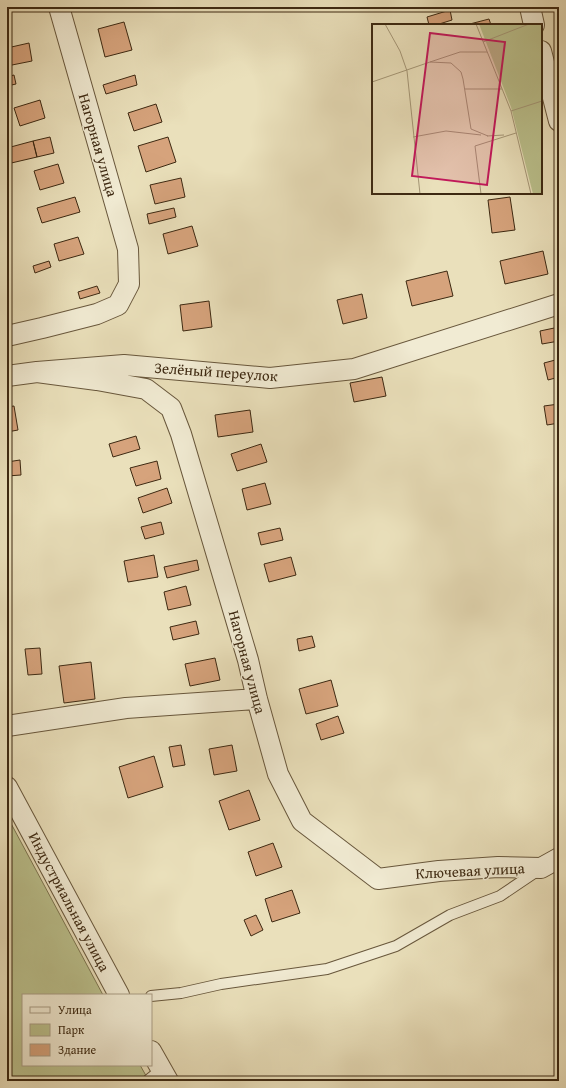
<svg xmlns="http://www.w3.org/2000/svg" width="566" height="1088" viewBox="0 0 566 1088" font-family="'Gentium Book Plus',serif">
<rect width="100%" height="100%" fill="#eae0bb"/>
<filter id="stains"><feTurbulence type="fractalNoise" baseFrequency=".005" numOctaves="4"/><feColorMatrix values="0 0 0 0 .2 0 0 0 0 .09 0 0 0 0 .02 0 0 0 .5 -.17"/></filter>
<radialGradient id="worn" r=".72"><stop offset=".6" stop-color="#630" stop-opacity="0"/><stop offset="1" stop-color="#630" stop-opacity=".3"/></radialGradient>
<!-- green -->
<path fill="#bbc18d" stroke="#7c7550" d="M7,816L103,995H23V1065H140L149,1081H7Z"/>
<!-- building -->
<path fill="#d6a37c" stroke="#3d2912" d="M450,10L452,20L436,25H429L427,17Z
M489,19L491,25H466Z
M124,22L132,50L105,57L98,29Z
M29,43L32,61L7,66V48Z
M14,75L16,84L7,86V77Z
M135,75L137,85L106,94L103,85Z
M40,100L45,118L20,126L14,108Z
M156,104L162,122L134,131L128,113Z
M50,137L54,153L37,157L33,141Z
M168,137L176,162L146,172L138,146Z
M33,141L37,157L7,164V148Z
M58,164L64,183L40,190L34,171Z
M181,178L185,197L155,204L150,185Z
M75,197L80,212L42,223L37,208Z
M510,197L515,230L492,233L488,200Z
M174,208L176,217L149,224L147,214Z
M192,226L198,246L168,254L163,234Z
M78,237L84,254L59,261L54,244Z
M543,251L548,274L505,284L500,261Z
M49,261L51,267L35,273L33,266Z
M447,271L453,296L412,306L406,281Z
M97,286L100,293L80,299L78,292Z
M362,294L367,318L343,324L337,300Z
M209,301L212,327L183,331L180,305Z
M559,327V341L542,344L540,331Z
M559,359V377L548,380L544,363Z
M382,377L386,396L354,402L350,383Z
M559,404V423L547,425L544,406Z
M14,406L18,430L7,432V407Z
M250,410L253,432L218,437L215,415Z
M136,436L140,449L113,457L109,444Z
M261,444L267,462L237,471L231,454Z
M20,460L21,475L7,476V462Z
M157,461L161,479L136,486L130,468Z
M265,483L271,504L247,510L242,489Z
M167,488L172,503L143,513L138,498Z
M161,522L164,534L145,539L141,527Z
M280,528L283,540L261,545L258,533Z
M154,555L158,577L128,582L124,561Z
M291,557L296,575L269,582L264,564Z
M197,560L199,570L167,578L164,567Z
M186,586L191,605L168,610L164,592Z
M196,621L199,634L173,640L170,627Z
M312,636L315,647L299,651L297,639Z
M40,648L42,674L28,675L25,649Z
M215,658L220,680L190,686L185,664Z
M91,662L95,699L64,703L59,666Z
M331,680L338,706L306,714L299,689Z
M338,716L344,733L321,740L316,724Z
M181,745L185,765L173,767L169,747Z
M232,745L237,771L214,775L209,749Z
M154,756L163,787L128,798L119,767Z
M249,790L260,820L229,830L219,801Z
M273,843L282,867L256,876L248,852Z
M292,890L300,913L272,922L265,899Z
M256,915L263,930L251,936L244,920Z"/>
<g fill="none" stroke-linecap="round" stroke-linejoin="round">
<!-- lane casing -->
<g stroke="#68573c" stroke-width="12">
<path id="lane" d="M151,996L181,993L221,984L327,969L396,946L450,915L500,896L537,871
M147,1081L162,1069"/>
</g>
<!-- street casing -->
<g stroke="#68573c" stroke-width="22">
<path id="street" d="M530,7L534,25
M541,51L559,121
M7,336L42,328L97,314L118,305L129,284L128,249L59,7
M37,372L97,380L146,389L171,408L181,434L248,660L257,699L278,774L302,821L378,879L439,871L498,867L541,868L559,858
M7,376L37,372L124,365L270,378L354,369L559,304
M7,726L126,708L257,699
M7,787L119,995
M151,1051L168,1081"/>
</g>
<!-- lane -->
<use href="#lane" stroke="#f1ebd3" stroke-width="10"/>
<!-- street -->
<use href="#street" stroke="#f1ebd3" stroke-width="20"/>
</g>
<g text-anchor="middle" stroke-width="3" stroke-linejoin="round" paint-order="stroke">
<!-- street labels -->
<g font-size="15" fill="#3d2912" stroke="#f1ebd3">
<text transform="translate(98 145) rotate(74)" y="5">Нагорная улица</text>
<text transform="translate(216 372) rotate(4)" y="5">Зелёный переулок</text>
<text transform="translate(247 662) rotate(75)" y="5">Нагорная улица</text>
<text transform="translate(470 871) rotate(-3)" y="5">Ключевая улица</text>
<text transform="translate(69 902) rotate(62)" y="5">Индустриальная улица</text>
</g>
</g>
<!-- overview -->
<g transform="translate(372 24)">
<rect width="170" height="170" fill="#eae0bb"/>
<path d="M107,0H170V170H161L139,83Z" fill="#bbc18d"/>
<path fill="none" stroke="#a59777" stroke-width="1" d="M13,0L28,27L35,47L48,170M104,0L139,87L159,170M111,18L157,0M58,38L88,28H115M0,58L58,38L79,39L89,48L91,55L99,105L116,112M93,65H130M139,87L170,77M115,112L132,111M41,113L74,107L109,111M109,170L103,122L144,109"/>
<path fill="#c2185b" fill-opacity="0.15" stroke="#c2185b" stroke-width="2" d="M58,9L133,18L115,161L40,152Z"/>
<rect width="170" height="170" fill="none" stroke="#3d2912" stroke-width="2"/>
</g>
<!-- margin -->
<rect width="566" height="1088" fill="none" stroke="#eae0bb" stroke-width="24"/>
<rect x="8" y="8" width="550" height="1072" fill="none" stroke="#3d2912" stroke-width="2"/>
<rect x="12" y="12" width="542" height="1064" fill="none" stroke="#3d2912"/>
<!-- legend -->
<rect x="22" y="994" width="130" height="72" fill="#f1ebd3" stroke="#a99d86"/>
<rect x="30" y="1007" width="20" height="6" fill="#f1ebd3" stroke="#a99d86"/>
<text x="58" y="1014" font-size="12" fill="#3d2912">Улица</text>
<rect x="30" y="1024" width="20" height="12" fill="#bbc18d" stroke="#a99d86"/>
<text x="58" y="1034" font-size="12" fill="#3d2912">Парк</text>
<rect x="30" y="1044" width="20" height="12" fill="#d6a37c" stroke="#a99d86"/>
<text x="58" y="1054" font-size="12" fill="#3d2912">Здание</text>
<rect width="100%" height="100%" filter="url(#stains)"/>
<rect width="100%" height="100%" fill="url(#worn)"/>
</svg>
